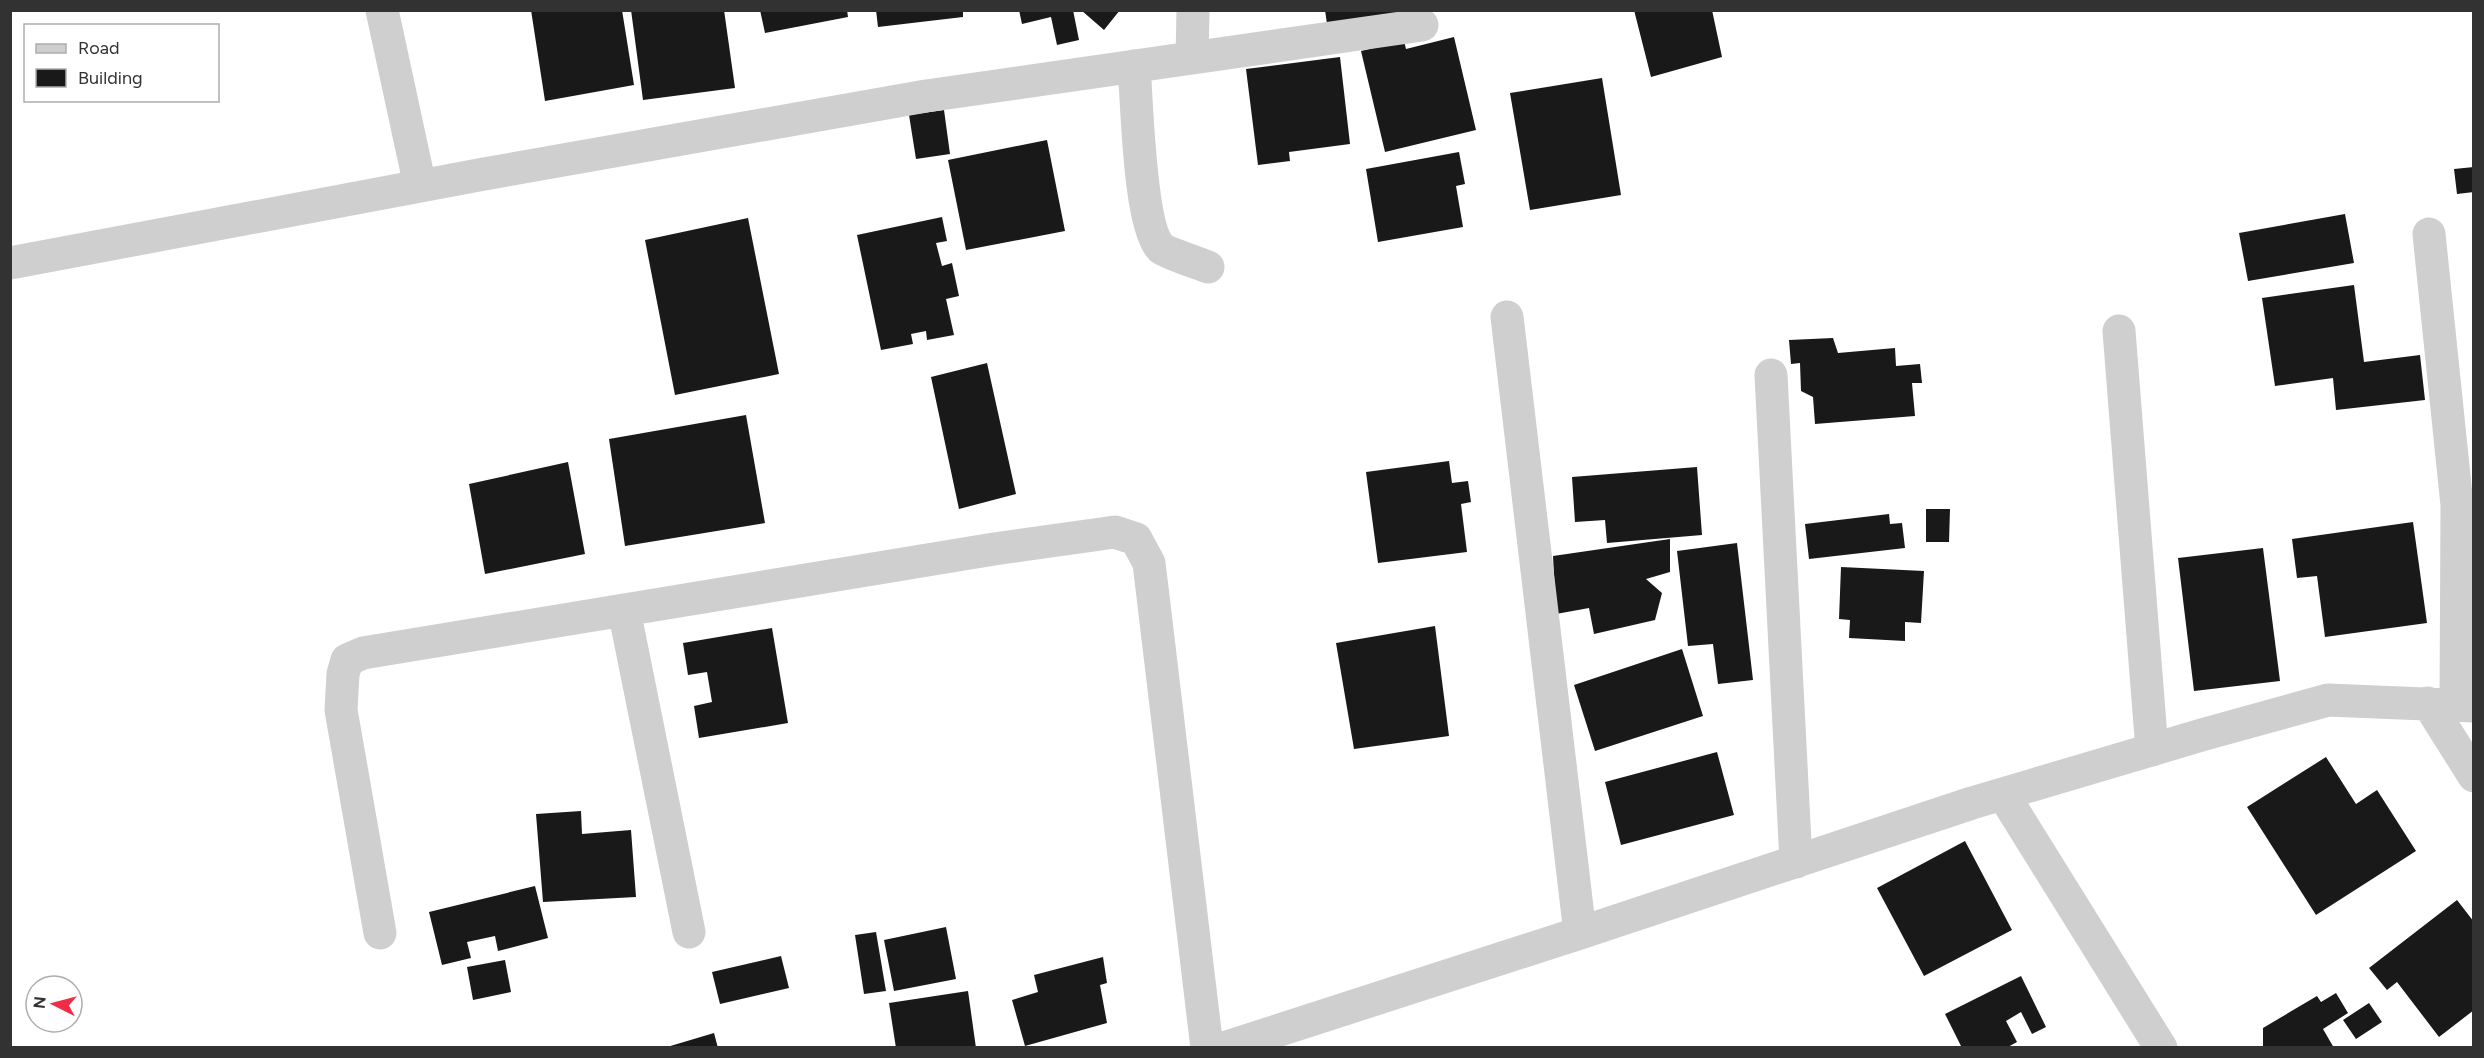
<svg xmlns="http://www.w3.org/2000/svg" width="2484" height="1058" viewBox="0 0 2484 1058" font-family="Figtree,sans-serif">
<rect width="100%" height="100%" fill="#fff"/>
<!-- building -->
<path fill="#191919" d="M531,10H622L634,85L545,101Z
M631,10H724L735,88L643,100Z
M760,10H847L848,17L765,33Z
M876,10H963V17L878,27Z
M1019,10H1073L1079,40L1057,45L1051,17L1022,24Z
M1081,10H1120L1104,30Z
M1325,10H1406V12L1327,24Z
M1634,10H1712L1722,57L1651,77Z
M1454,37L1476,130L1385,152L1361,51L1404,41L1406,49Z
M1340,57L1350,144L1289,152L1290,161L1258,165L1246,69Z
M1602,78L1621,195L1530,210L1510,93Z
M944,110L950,154L916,159L909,115Z
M1047,140L1065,231L966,250L948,160Z
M1459,152L1465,184L1456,186L1463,227L1378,242L1366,169Z
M2474,167V192L2457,194L2454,169Z
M2345,214L2354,263L2248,281L2239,233Z
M942,217L947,241L936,243L942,266L952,263L959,296L946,299L954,335L927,340L926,331L911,334L913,344L881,350L857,235Z
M748,218L779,374L675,395L645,240Z
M2354,285L2364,362L2420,355L2425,400L2336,410L2333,378L2275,386L2262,298Z
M1833,338L1838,353L1895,348L1896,366L1920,364L1922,383H1912L1915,416L1815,424L1813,397L1801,391L1800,363L1791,364L1789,340Z
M987,363L1016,494L959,509L931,377Z
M746,415L765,523L625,546L609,439Z
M1449,461L1452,483L1468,481L1471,502L1461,504L1467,552L1378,563L1366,472Z
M568,462L585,554L485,574L469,484Z
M1697,467L1702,535L1607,543L1605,520L1575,522L1572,477Z
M1926,509H1950L1949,542H1926Z
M1889,514L1890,524L1902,523L1905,548L1809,559L1805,524Z
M2413,522L2427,623L2325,637L2317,576L2297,578L2292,539Z
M1670,539V572L1646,579L1662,593L1655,620L1594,634L1589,608L1556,614L1553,556Z
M1737,543L1753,680L1718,684L1713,644L1688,646L1677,551Z
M2263,548L2280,681L2194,691L2178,558Z
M1841,567L1924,571L1921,623L1905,622V641L1849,638L1850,620L1839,619Z
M1435,626L1449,736L1354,749L1336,643Z
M772,628L788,723L699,738L694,706L712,702L707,672L688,675L683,643Z
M1682,649L1703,716L1595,751L1574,685Z
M1717,752L1734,815L1621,845L1605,782Z
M2326,757L2356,804L2377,790L2416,851L2316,915L2247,807Z
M581,811L582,834L631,830L636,897L543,902L536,814Z
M1965,841L2012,930L1924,976L1877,888Z
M535,886L548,938L498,951L495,936L467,942L471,958L442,965L429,912Z
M2457,900L2474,922V1010L2439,1037L2397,982L2387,990L2369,968Z
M946,927L956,979L894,991L884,940Z
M876,932L886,991L864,994L855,935Z
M781,956L789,988L720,1004L712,972Z
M1103,957L1107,983L1100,985L1107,1023L1025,1046L1012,1000L1038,992L1034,975Z
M505,960L511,992L473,1000L467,967Z
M2021,976L2046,1027L2032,1034L2021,1012L2006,1021L2017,1042L2006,1048H1962L1945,1014Z
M968,991L976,1048H896L889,1003Z
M2336,993L2348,1013L2323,1029L2334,1048H2263V1028L2317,996L2321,1002Z
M2369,1003L2382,1022L2356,1039L2343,1020Z
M714,1033L718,1048H667V1047Z"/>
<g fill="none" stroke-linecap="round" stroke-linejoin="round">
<!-- minor -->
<path stroke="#cfcfcf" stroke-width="33" d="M382,10L420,186
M1192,58L1193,10
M1134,66C1137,100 1139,227 1161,248C1167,253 1198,263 1208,267
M2429,234L2457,505L2456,705
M10,263L484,174L926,96L1422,25
M1507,317L1580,933
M2119,331L2152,750
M1771,375L1796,862
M624,610L689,932
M2428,703L2474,776
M2003,794L2161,1048
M380,933L341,710L343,674L347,660L363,653L994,549L1115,532L1136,539L1149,563L1207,1048
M1224,1048L1580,933L1972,803L2205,734L2328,700L2474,706"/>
</g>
<!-- border -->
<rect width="2484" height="1058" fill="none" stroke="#323232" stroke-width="24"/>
<!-- legend -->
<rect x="24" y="24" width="195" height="78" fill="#ffffff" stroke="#adadad" stroke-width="1.5"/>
<rect x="36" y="44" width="30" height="9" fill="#cfcfcf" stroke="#adadad" stroke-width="1.5"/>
<text x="78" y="54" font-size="18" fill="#323232">Road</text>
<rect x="36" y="69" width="30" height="18" fill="#191919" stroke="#adadad" stroke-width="1.5"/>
<text x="78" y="84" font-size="18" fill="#323232">Building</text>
<!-- north arrow -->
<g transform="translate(54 1004) rotate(276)"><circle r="28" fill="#ffffff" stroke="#adadad" stroke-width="1.5"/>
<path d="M0-4.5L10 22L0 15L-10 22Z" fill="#f02c46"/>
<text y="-9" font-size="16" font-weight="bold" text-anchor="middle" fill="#323232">N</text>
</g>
</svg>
